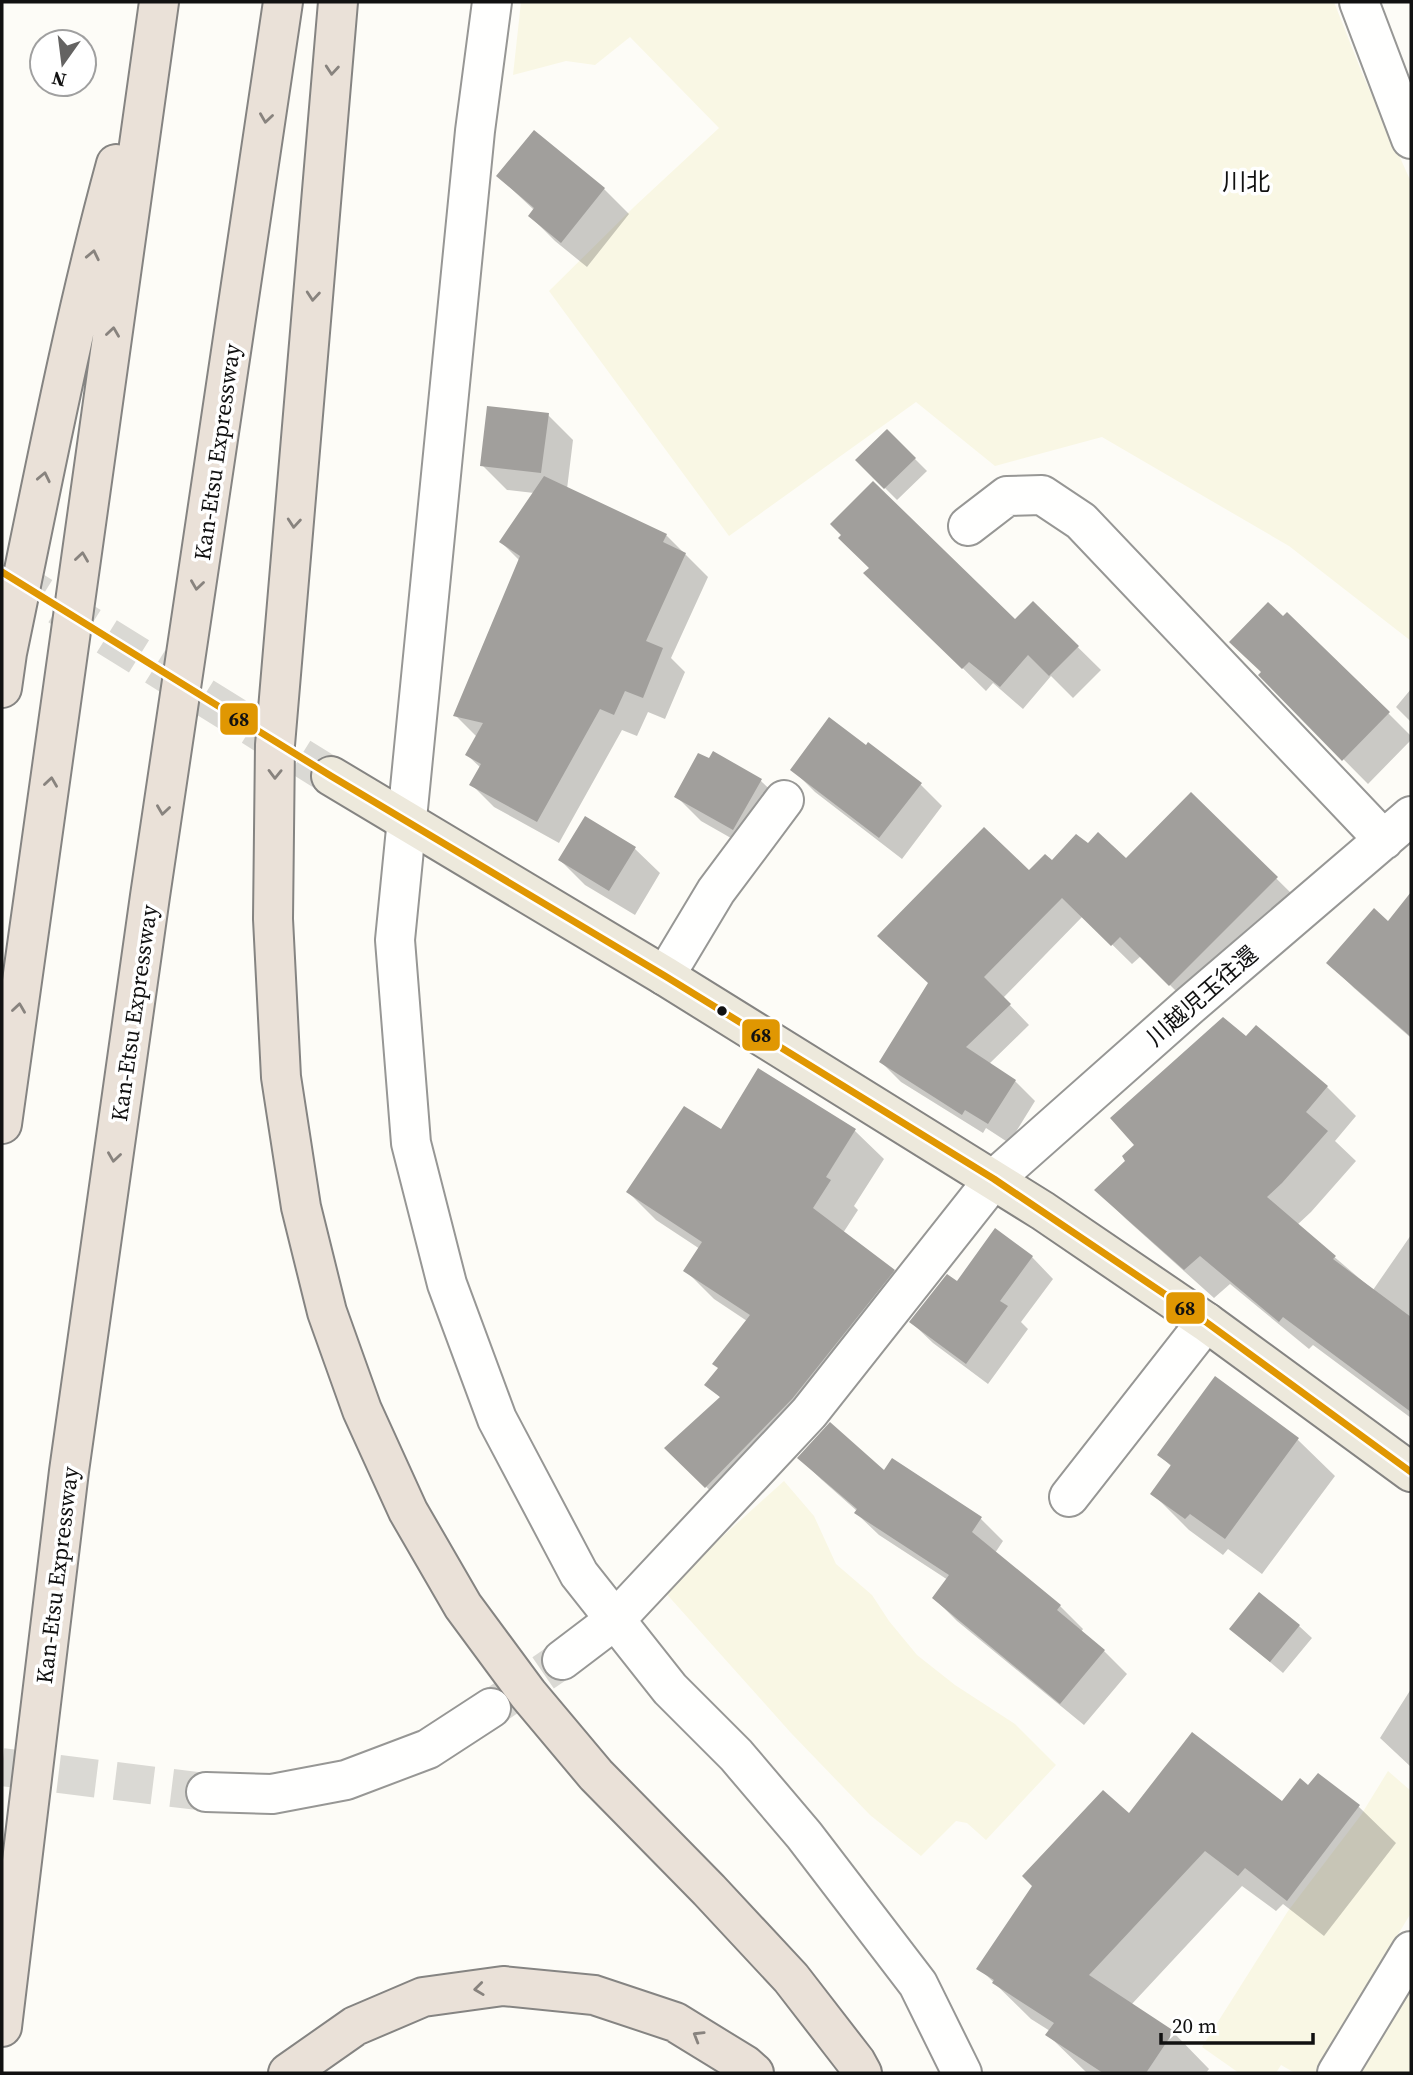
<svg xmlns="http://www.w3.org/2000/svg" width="1413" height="2075" viewBox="0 0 1413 2075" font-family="'Source Serif 4','Noto Sans JP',serif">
<rect width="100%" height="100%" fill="#fdfcf7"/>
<!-- farmland -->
<path fill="#f9f7e4" d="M521,2H1334L1362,73L1411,182V641L1289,546L1102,437L995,466L916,402L729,536L549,291L635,206L719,128L630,37L595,65L566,61L513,75Z
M784,1481L814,1516L836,1564L872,1595L889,1621L917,1655L955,1685L1015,1724L1056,1765L986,1840L967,1823L956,1821L921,1856L870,1815L791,1733L663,1590Z
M1388,1771L1411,1791V1913L1349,2015L1319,2073H1295L1281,2065L1276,2073H1239L1202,2047L1288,1911L1361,1815Z
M1411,1988V2073H1361Z"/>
<!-- shadow -->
<path fill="#0003" d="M498,176L604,189L629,214L587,267L555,241L530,216L534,210Z
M548,415L573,440L567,489L666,535L708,577L671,658L685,672L665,719L648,712L637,736L622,730L559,843L494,807L472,785L481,768L467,755L477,737L455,715L520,561L501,542L534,493L507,490L482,465Z
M887,431L927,471L897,500L857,460Z
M866,573L1015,621L1033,603L1101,670L1073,698L1051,676L1023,709L993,683L986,691Z
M1263,673L1388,713L1411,736V740L1368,784L1260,675Z
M1411,689V722L1396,707Z
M714,753L761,781L787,806L759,854L701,821L676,796Z
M793,770L920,784L942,806L902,859L815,792Z
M1191,794L1296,898L1190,1005L1141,956L1132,964L1083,916L1003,998L1029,1025L989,1064L1015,1081L1035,1101L1009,1143L986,1128L983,1133L901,1082L881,1062L1029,872L1088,846L1126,860Z
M634,848L660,873L635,915L585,885L560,860Z
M1374,910L1411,943V1038L1354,988L1329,963Z
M1257,1027L1327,1087L1356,1116L1335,1141L1356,1161L1311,1212L1297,1225L1373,1290L1411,1235V1418L1313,1345L1309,1349L1230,1284L1214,1298L1126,1219L1097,1190Z
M759,1071L855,1131L884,1159L854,1206L858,1210L843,1233L893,1271L922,1299L735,1515L695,1476L721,1398L707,1385L719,1369L747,1321L714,1299L685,1270L700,1249L656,1220L628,1192L721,1131Z
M995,1231L1032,1257L1053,1279L1021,1322L1028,1329L988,1384L933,1343L911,1322L957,1283Z
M1215,1379L1298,1440L1335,1476L1262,1574L1228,1549L1223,1555L1189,1530L1153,1494L1172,1467L1159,1455Z
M799,1458L884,1473L981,1519L1003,1541L995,1553L1060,1606L1083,1629L1081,1632L1104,1651L1127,1674L1084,1725L957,1621L934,1598L948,1580L879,1535L856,1513L857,1511L822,1480Z
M1299,1626L1312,1638L1283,1673L1231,1629Z
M1411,1689V1767L1380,1738Z
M1318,1775L1359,1807L1396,1843L1324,1936L1283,1904L1276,1911L1242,1886L1131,2005L1173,2032L1209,2069L1206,2073H1087L1048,2035L1050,2031L1031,2019L979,1968L1129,1816L1282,1803L1309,1788Z"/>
<!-- building -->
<path fill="#a19f9c" d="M534,130L605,188L561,243L528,216L534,208L496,176Z
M487,406L549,413L541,473L480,466Z
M887,429L916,458L884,489L855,460Z
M544,476L667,534L663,542L686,553L646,641L663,648L643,698L625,691L614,715L600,709L537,822L469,785L481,764L465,755L483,723L453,716L520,556L499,542Z
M873,481L1015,619L1033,601L1079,646L1049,676L1028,655L1000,687L969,662L962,669L863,573L869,568L838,538L841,535L830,524Z
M1268,602L1283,616L1287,612L1390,712L1342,761L1258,675L1261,672L1229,642Z
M829,717L866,745L868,742L922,783L879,838L790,770Z
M713,751L762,779L733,830L674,797L698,753L709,758Z
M1191,792L1278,877L1169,986L1120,937L1111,946L1062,898L984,977L1011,1004L966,1047L1016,1080L988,1124L965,1110L962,1115L879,1062L928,983L877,936L984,827L1029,870L1045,854L1052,860L1076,834L1088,843L1098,832L1126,858Z
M585,816L636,847L609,891L558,860Z
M1411,892V1037L1326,963L1374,908L1388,921Z
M1223,1017L1246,1036L1256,1025L1328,1086L1306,1112L1328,1131L1282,1183L1267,1197L1336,1256L1333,1259L1411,1317V1412L1283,1317L1279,1322L1200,1256L1184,1270L1094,1190L1125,1161L1122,1156L1134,1145L1110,1118Z
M758,1068L856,1129L826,1177L831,1180L813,1208L895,1270L792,1399L705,1488L664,1448L720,1397L704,1385L718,1368L712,1364L750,1315L683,1271L702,1242L626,1192L684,1106L721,1129Z
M995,1228L1033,1256L1000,1301L1008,1306L966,1364L909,1322L947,1274L957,1281Z
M1215,1376L1299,1438L1225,1539L1190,1514L1185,1519L1150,1494L1171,1465L1157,1455Z
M830,1422L884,1470L892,1458L982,1517L972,1532L1061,1605L1057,1610L1105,1650L1060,1704L932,1598L949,1575L854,1513L857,1509L797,1458Z
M1259,1592L1300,1625L1270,1662L1229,1629Z
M1192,1732L1282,1801L1300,1778L1308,1785L1318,1773L1360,1805L1287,1901L1245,1868L1238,1876L1205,1851L1089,1975L1174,2031L1146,2073H1103L1045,2035L1054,2023L992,1983L994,1980L976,1969L1032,1886L1022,1876L1103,1790L1129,1813Z"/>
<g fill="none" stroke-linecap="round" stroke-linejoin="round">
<!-- minor-tunnel -->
<path stroke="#dad9d4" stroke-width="38" stroke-dasharray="38 19" stroke-linecap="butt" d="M496,1705L562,1660
M2,1767L206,1792"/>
<!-- major-tunnel -->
<path stroke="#dad9d4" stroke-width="38" stroke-dasharray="38 19" stroke-linecap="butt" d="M10,576L331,776"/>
<!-- minor casing -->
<g stroke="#979795" stroke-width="42">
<path id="minor" d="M492,2L475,131L395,940L411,1143L447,1284L497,1419L579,1574L670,1689L736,1755L804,1835L918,1984L962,2073
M1359,2L1411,139
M968,526L1007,496L1042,495L1081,521L1384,840
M665,976L716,891L784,800
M1069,1497L1206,1322
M562,1660L616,1619L809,1413L994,1179L1188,1007L1411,816
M206,1792L272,1794L346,1780L428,1749L491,1708
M1337,2073L1411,1951"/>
</g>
<!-- major casing -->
<g stroke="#858482" stroke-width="42">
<path id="major" d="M331,776L665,976L1043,1211L1206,1322L1411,1472"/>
</g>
<!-- highway casing -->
<g stroke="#858482" stroke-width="42">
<path id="highway" d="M338,2L275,745L273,919L281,1077L301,1207L327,1312L362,1410L408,1511L463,1606L528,1694L596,1775L709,1890L791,1978L856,2062L862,2073
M2,688L7,653C41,490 72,325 116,164
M2,1124L159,2
M2,2027L69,1471L150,896L283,2
M288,2073L355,2026L423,1997L503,1986L594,1995L675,2022L745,2065L754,2073"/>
</g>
<!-- minor -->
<use href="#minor" stroke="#fffffe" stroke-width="38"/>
<!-- major -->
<use href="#major" stroke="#ede9dc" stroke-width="38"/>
<!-- highway -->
<use href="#highway" stroke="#eae1d8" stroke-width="38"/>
<!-- bus-1 casing -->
<g stroke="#fff" stroke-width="12">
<path id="bus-1" d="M2,572L331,776L665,976L994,1179L1206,1322L1411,1472"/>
</g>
<!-- bus-1 -->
<use href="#bus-1" stroke="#e09702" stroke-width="7"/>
</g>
<!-- one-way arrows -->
<defs><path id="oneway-chevron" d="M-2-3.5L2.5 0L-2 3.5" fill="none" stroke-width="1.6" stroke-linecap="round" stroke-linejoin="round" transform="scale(1.75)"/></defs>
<g stroke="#88837e">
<use href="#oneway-chevron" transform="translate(332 70) rotate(95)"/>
<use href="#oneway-chevron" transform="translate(266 118) rotate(98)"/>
<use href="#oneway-chevron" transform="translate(93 255) rotate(-78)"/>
<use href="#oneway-chevron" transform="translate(313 296) rotate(95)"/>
<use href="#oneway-chevron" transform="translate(113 332) rotate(-82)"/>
<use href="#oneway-chevron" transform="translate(44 477) rotate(-78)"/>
<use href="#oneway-chevron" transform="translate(294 523) rotate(95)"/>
<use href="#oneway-chevron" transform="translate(82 557) rotate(-82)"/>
<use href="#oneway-chevron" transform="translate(197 585) rotate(98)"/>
<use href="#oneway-chevron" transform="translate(275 774) rotate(91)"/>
<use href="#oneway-chevron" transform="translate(51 782) rotate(-82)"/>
<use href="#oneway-chevron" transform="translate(163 810) rotate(98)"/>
<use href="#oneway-chevron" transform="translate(19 1008) rotate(-82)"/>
<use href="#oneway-chevron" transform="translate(114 1157) rotate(98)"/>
<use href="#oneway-chevron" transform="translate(479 1989) rotate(173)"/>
<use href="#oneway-chevron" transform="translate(698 2036) rotate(-149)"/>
</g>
<!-- markers -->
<circle fill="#111" stroke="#fff" stroke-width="2.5" cx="722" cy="1011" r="6"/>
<g text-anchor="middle" stroke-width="7" stroke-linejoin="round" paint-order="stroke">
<!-- street labels -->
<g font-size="23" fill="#111" stroke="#fff">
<text transform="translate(217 452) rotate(-82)" y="8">Kan-Etsu Expressway</text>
<text transform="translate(1202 996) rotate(-41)" y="8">川越児玉往還</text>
<text transform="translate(134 1013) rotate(-82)" y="8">Kan-Etsu Expressway</text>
<text transform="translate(57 1575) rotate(-83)" y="8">Kan-Etsu Expressway</text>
</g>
<!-- neighbourhood labels -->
<g font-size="24" fill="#111" stroke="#fff">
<text x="1246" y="190">川北</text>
</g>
</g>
<g stroke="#fff" stroke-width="2.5">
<rect x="219" y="702" width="40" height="34" rx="7" fill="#e09702"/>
<rect x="741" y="1018" width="40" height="34" rx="7" fill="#e09702"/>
<rect x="1165" y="1291" width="41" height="34" rx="7" fill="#e09702"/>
</g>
<g font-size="19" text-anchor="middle" font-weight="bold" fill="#111">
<text x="239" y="726">68</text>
<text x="761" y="1042">68</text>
<text x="1185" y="1315">68</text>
</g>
<!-- border -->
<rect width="1413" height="2075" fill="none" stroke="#111111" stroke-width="7"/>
<!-- north arrow -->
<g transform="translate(63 63) rotate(194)"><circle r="33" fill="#ffffff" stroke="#a0a0a0" stroke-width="2"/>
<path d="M0-5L12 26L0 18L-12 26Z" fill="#646362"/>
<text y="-10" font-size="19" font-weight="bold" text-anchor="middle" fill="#111111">N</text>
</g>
<!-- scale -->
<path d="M1161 2033v10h152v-10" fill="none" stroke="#111111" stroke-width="3.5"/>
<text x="1172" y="2033" font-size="21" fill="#111111" stroke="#ffffff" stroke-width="5" paint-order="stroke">20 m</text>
</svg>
